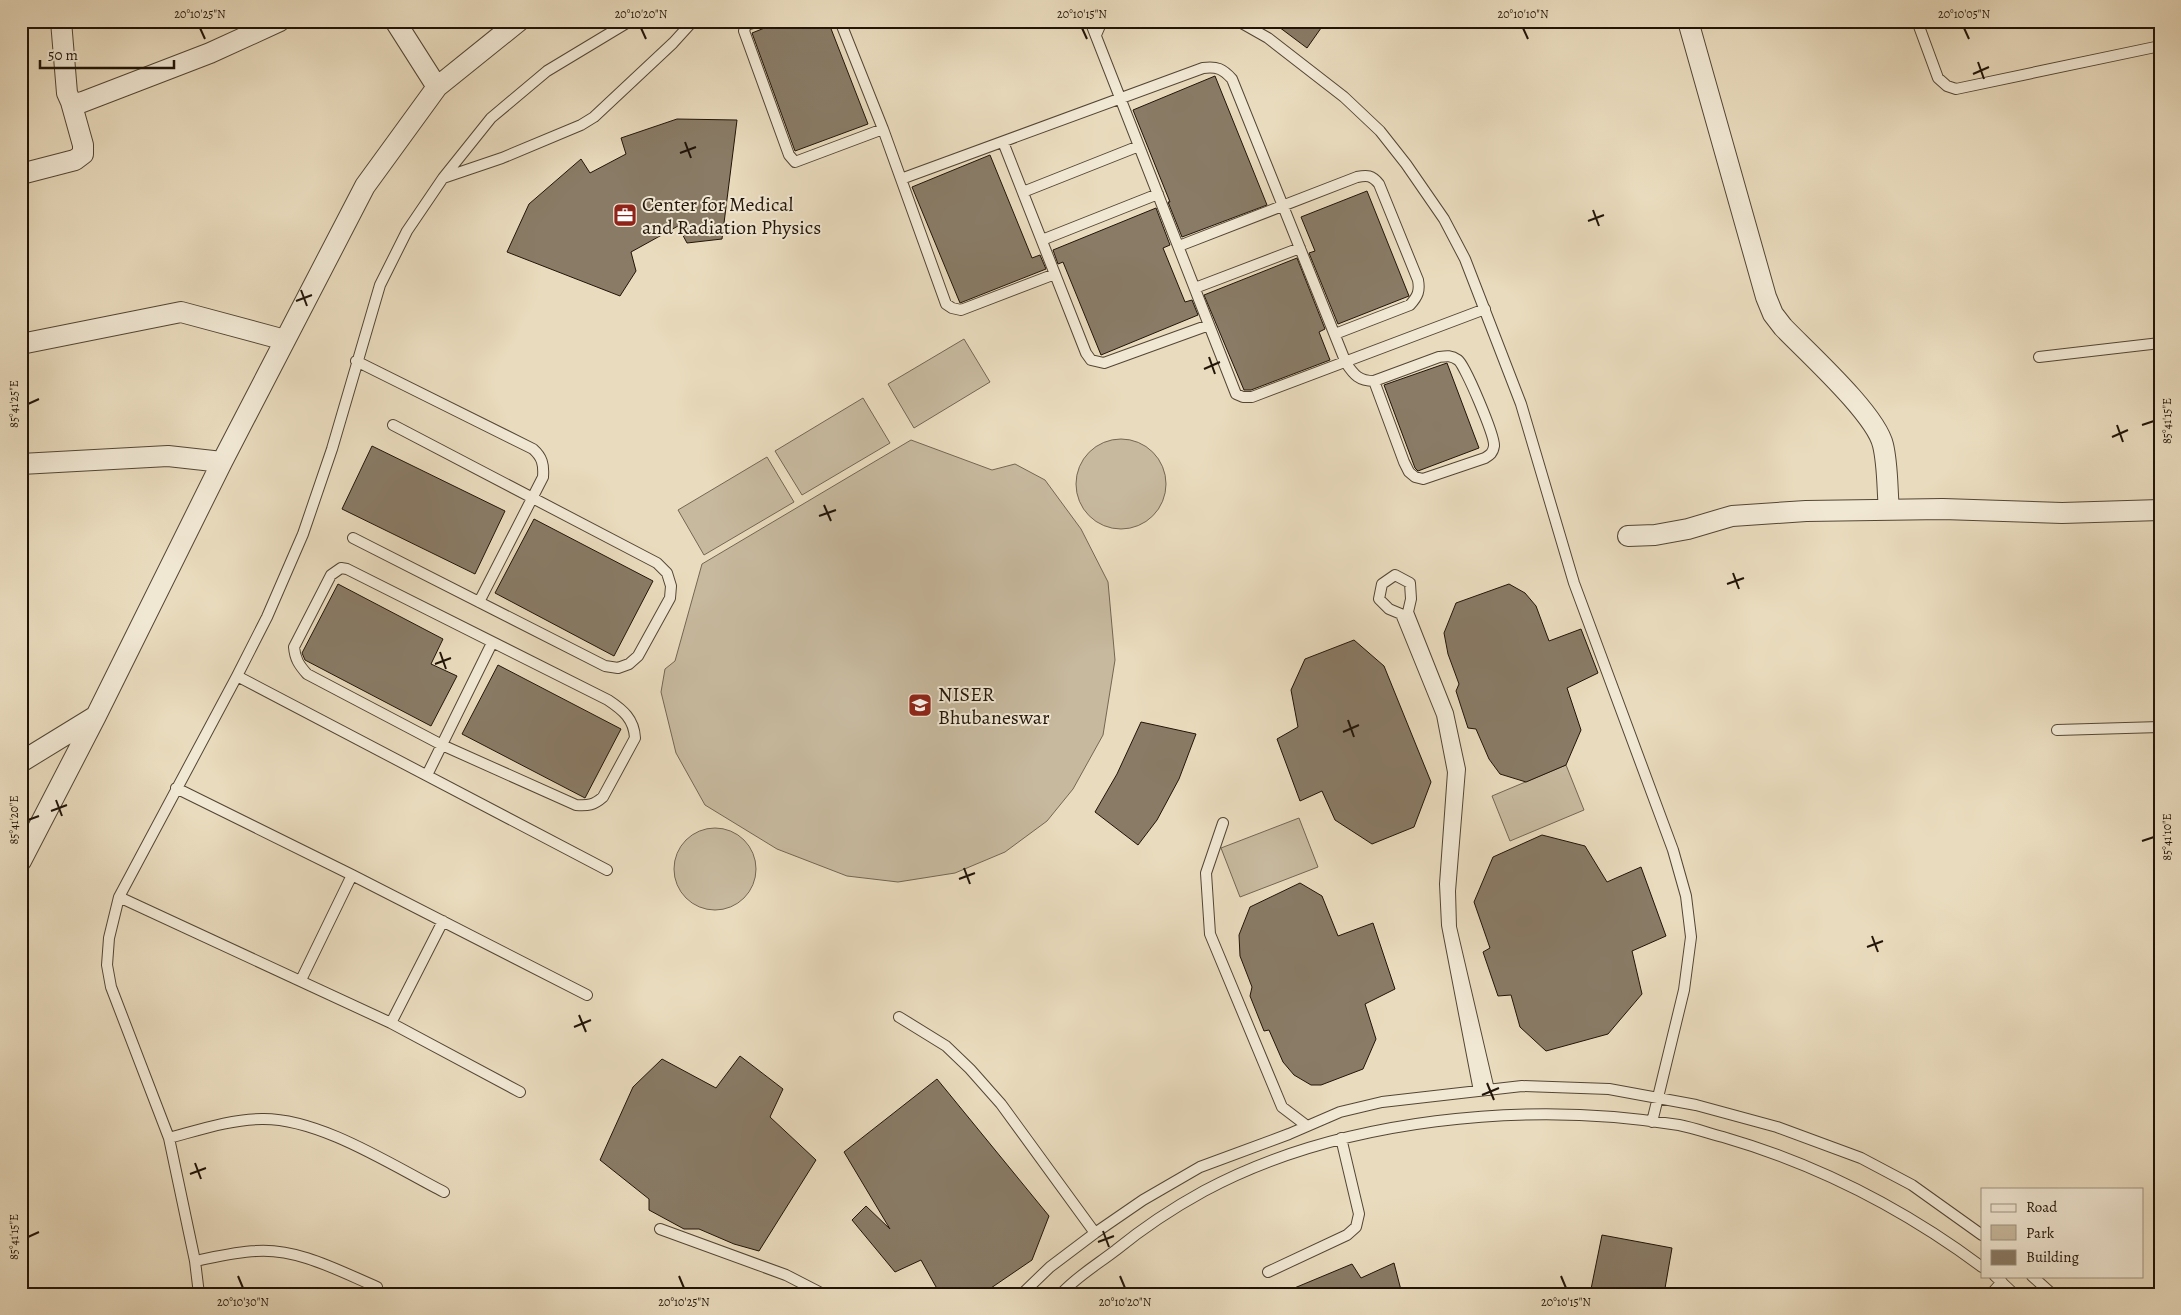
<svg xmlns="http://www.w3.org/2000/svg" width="2181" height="1315" viewBox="0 0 2181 1315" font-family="Alegreya,serif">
<rect width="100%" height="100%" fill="#e9dbbd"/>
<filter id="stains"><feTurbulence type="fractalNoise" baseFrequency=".004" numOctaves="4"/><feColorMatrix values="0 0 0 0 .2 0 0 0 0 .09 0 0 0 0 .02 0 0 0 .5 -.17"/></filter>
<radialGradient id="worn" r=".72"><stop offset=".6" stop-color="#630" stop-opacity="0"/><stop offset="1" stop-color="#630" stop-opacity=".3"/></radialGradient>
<!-- green -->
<path fill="#c7b99e" stroke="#746653" d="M964,339L990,382L914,428L888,384Z
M863,398L890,443L802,495L775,451Z
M1076 484a45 45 0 1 1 90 0a45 45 0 1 1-90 0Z
M911,440L992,470L1015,464L1045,480L1081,529L1108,582L1115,660L1103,735L1073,789L1047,821L1005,852L955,873L898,882L847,876L777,849L705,805L676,753L661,692L665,669L675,661L702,564Z
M767,457L794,502L704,555L678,510Z
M1566,765L1584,810L1510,841L1492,796Z
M1299,818L1318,867L1240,897L1221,848Z
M674 869a41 41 0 1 1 82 0a41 41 0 1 1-82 0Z"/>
<!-- building -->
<path fill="#897b66" stroke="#211408" d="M782,21H828L868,124L795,151L752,33Z
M1271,21H1326L1307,48Z
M1215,76L1267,205L1182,237L1168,202H1170L1133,110Z
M677,119L737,120L722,239L687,243L678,226L631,252L636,271L620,296L507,252L529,204L581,159L590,173L626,154L621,138Z
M990,155L1032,258L1040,255L1046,269L960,303L912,187Z
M1367,191L1409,296L1338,324L1309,253L1315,251L1301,217Z
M1156,208L1170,245L1163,248L1185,302L1192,300L1198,315L1101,355L1063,262L1058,264L1053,250Z
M1297,258L1325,329L1319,332L1330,360L1251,390H1244L1204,295Z
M1447,363L1479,448L1418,471L1415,468L1384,385Z
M372,446L505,511L475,574L342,509Z
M534,519L653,581L614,656L495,593Z
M338,584L443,639L431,664L457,676L431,726L305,660L302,653Z
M1509,584L1525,593L1536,606L1549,641L1581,629L1598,673L1567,688L1581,730L1566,765L1526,782L1500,774L1489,759L1476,729L1468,728L1456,691L1459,684L1448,654L1444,633L1456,603Z
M1354,640L1384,666L1431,782L1414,827L1372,844L1335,820L1322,791L1300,801L1277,739L1298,727L1291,690L1305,659Z
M498,665L621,729L585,798L462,734Z
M1141,722L1196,734L1179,779L1157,820L1138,845L1095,812L1117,774Z
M1542,835L1585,846L1607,882L1641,867L1666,936L1632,951L1642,994L1608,1034L1546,1051L1520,1027L1511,995L1498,996L1483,952L1490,948L1474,902L1493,857Z
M1300,883L1322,896L1338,936L1373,923L1395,989L1365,1004L1376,1039L1363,1069L1321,1085H1311L1294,1075L1283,1062L1269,1030L1264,1031L1250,996L1252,987L1240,956L1239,935L1250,907Z
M740,1056L783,1089L770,1117L816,1160L759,1251L734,1244L699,1229H684L649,1210V1199L600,1160L633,1087L662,1059L716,1088Z
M937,1079L1049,1216L1032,1260L991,1288L940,1294L921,1260L895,1272L852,1220L866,1206L890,1229L844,1152Z
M1602,1235L1672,1248L1664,1294H1590Z
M1394,1263L1402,1294H1280L1352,1264L1361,1278Z"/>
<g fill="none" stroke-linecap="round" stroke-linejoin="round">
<!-- lane casing -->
<g stroke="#534635" stroke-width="12">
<path id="lane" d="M760,21L746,25L744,31L789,155L795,162L883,129
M840,21L883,129L946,304L952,308L961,310L1055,274
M1090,21L1236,394L1243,397H1252L1485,309
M1238,21L1268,38L1344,97L1380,131L1406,164L1444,219L1465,259L1521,404L1574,583L1673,850L1686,896L1691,937L1684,990L1652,1122
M1917,21L1938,78L1947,86L1956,89L2160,46
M1096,35L1102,21
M1003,142L1086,353L1091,360L1104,363L1209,325
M443,178L502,158L581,125L594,117L673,43L693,21
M901,179L1203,68C1217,66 1223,69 1232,79L1346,363C1354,375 1359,381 1374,381L1439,357C1446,356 1451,355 1458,360C1465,365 1495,436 1494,446C1493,453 1490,455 1485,458L1423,479L1415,477L1409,472L1404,462L1374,381
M1023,192L1139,146
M1042,240L1158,194
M1179,246L1357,177C1367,175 1372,175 1379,184L1418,280C1420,291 1418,296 1410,305L1335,334
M1195,288L1300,248
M2039,357L2160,343
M356,361L533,449C542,457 544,464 543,477L479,602
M353,538L605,666L618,668L629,664L638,656L670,598L671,586L667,573L657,563L393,425
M341,568L347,569L608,700C623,710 634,719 635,738L603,797C594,805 588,806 576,805L442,745L307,674C299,665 295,659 294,647L331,575Z
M237,676L607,870
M2057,730L2160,727
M427,775L492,643
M176,788L352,875L587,995
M1223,823L1206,873L1210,934L1282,1107L1307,1126
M119,897L391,1023L520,1092
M301,980L352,875
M899,1017L946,1046L970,1069L1001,1104L1095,1233
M391,1023L443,921
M1479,1091L1447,925L1445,884L1453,772L1442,715L1401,614L1389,609L1379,599L1382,584L1395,575L1410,583L1411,599L1408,612L1448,713L1460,769L1450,891L1451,927L1489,1090
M169,1138C199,1130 231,1119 262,1119C320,1118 393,1166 444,1192
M660,1229L786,1275L823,1294
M195,1261C215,1257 235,1252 256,1251C298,1248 339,1271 377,1287
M1268,1272L1347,1235L1356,1227L1359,1214L1341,1138
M1995,1276L2014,1294
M2032,1276L2052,1294
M199,1294L195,1261L169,1138L111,987L107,965L109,938L119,897L237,676L267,617L303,534L332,449L380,285L407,231L443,178L491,118L547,71L630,21
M1022,1294L1050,1267L1095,1233L1143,1200L1200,1167L1289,1134L1340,1112L1382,1102L1522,1086L1609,1089L1696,1105L1777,1127L1861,1158L1912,1185L1982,1235
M1061,1294C1076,1277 1098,1264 1116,1250C1143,1228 1173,1208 1204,1191C1340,1118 1528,1100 1679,1125C1694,1128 1708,1133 1723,1137C1816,1164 1904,1209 1982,1267
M1991,1294L2002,1282"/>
</g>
<!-- street casing -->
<g stroke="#534635" stroke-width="22">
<path id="street" d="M61,21L67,93L71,102L80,103L210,53L280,21
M395,21L437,87
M1688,21L1766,297L1773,314L1783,327C1807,352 1876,414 1883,445C1888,466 1887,489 1889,510
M21,174L75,160L83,154V145L71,102
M21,344L181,312L285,340
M21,464L168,456L222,462
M1628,536L1655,535L1688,529L1732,516L1806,511L1943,509L2062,513L2160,510
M21,762L96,716
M21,861L96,716L222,462L365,186L437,87L519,21"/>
</g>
<!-- lane -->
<use href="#lane" stroke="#f1e8d4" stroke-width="10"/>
<!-- street -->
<use href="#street" stroke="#f1e8d4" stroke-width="20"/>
</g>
<!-- ticks -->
<path fill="none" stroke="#211408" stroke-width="2" d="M200,28L205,39M641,28L646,39M1082,28L1087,39M1523,28L1528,39M1964,28L1969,39M1978,62L1984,79M1973,74L1989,67M685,142L691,158M680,153L696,147M1593,210L1599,226M1588,221L1604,215M301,290L307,306M296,301L312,295M1209,357L1215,374M1204,369L1220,362M28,404L39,399M2117,425L2123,442M2142,425L2154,421M2112,437L2128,430M824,505L831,521M819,516L836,510M1733,573L1739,589M1727,584L1744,578M440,652L446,669M435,664L451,658M1348,720L1354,737M1343,732L1359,725M56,800L62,816M51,811L67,805M28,820L39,816M2142,841L2154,837M964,868L970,884M959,879L975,873M1872,936L1878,952M1867,947L1883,941M579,1015L586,1032M574,1027L591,1020M1487,1083L1494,1100M1482,1095L1499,1088M195,1163L201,1179M190,1174L206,1168M1103,1231L1109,1247M28,1237L39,1232M1098,1242L1114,1236M238,1276L243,1288M679,1276L684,1288M1120,1276L1125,1288M1561,1276L1566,1288"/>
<!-- icons -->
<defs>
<g id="office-square" transform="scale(1.25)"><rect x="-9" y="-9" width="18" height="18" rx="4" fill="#8f2418" stroke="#f1e8d4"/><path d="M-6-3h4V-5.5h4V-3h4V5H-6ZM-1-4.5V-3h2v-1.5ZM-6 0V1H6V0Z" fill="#fff"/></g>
<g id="university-square" transform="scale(1.25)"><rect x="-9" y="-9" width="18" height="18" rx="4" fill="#8f2418" stroke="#f1e8d4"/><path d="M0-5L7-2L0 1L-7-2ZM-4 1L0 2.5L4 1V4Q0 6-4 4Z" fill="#fff"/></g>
</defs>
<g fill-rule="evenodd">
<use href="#office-square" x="625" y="215"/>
<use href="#university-square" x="920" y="705"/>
</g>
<g text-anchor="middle" stroke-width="4" stroke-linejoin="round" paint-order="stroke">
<!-- poi labels -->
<g font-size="20" fill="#211408" stroke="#f1e8d4" text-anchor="start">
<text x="642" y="211">Center for Medical<tspan x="642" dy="23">and Radiation Physics</tspan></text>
<text x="938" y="701">NISER<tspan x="938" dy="23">Bhubaneswar</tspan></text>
</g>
</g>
<!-- margin -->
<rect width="2181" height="1315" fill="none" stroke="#e9dbbd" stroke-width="55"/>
<!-- legend -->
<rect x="1981" y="1188" width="162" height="90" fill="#f1e8d4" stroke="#9e9382"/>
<rect x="1991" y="1204" width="25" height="8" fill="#f1e8d4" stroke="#9e9382"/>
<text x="2026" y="1212" font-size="15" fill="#211408">Road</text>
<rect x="1991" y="1225" width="25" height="15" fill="#c7b99e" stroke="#9e9382"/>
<text x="2026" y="1238" font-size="15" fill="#211408">Park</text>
<rect x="1991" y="1250" width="25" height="15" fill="#897b66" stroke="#9e9382"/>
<text x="2026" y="1262" font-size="15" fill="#211408">Building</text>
<!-- scale -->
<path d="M40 60v8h134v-8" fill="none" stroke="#211408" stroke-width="2.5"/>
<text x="48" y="60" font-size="15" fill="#211408" stroke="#f1e8d4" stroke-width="4" paint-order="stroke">50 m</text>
<rect x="28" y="28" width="2126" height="1260" fill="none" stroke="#211408" stroke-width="2"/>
<g font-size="12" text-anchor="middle" fill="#211408">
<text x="200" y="18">20°10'25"N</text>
<text x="641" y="18">20°10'20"N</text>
<text x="1082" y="18">20°10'15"N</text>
<text x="1523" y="18">20°10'10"N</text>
<text x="1964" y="18">20°10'05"N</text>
<text transform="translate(14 404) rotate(-90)" y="4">85°41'25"E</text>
<text transform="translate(2167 421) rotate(-90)" y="4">85°41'15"E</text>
<text transform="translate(14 820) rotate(-90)" y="4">85°41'20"E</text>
<text transform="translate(2167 837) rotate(-90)" y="4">85°41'10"E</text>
<text transform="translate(14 1237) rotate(-90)" y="4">85°41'15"E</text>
<text x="243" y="1306">20°10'30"N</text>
<text x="684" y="1306">20°10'25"N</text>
<text x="1125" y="1306">20°10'20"N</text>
<text x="1566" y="1306">20°10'15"N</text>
</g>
<rect width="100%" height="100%" filter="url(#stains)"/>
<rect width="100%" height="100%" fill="url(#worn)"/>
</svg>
